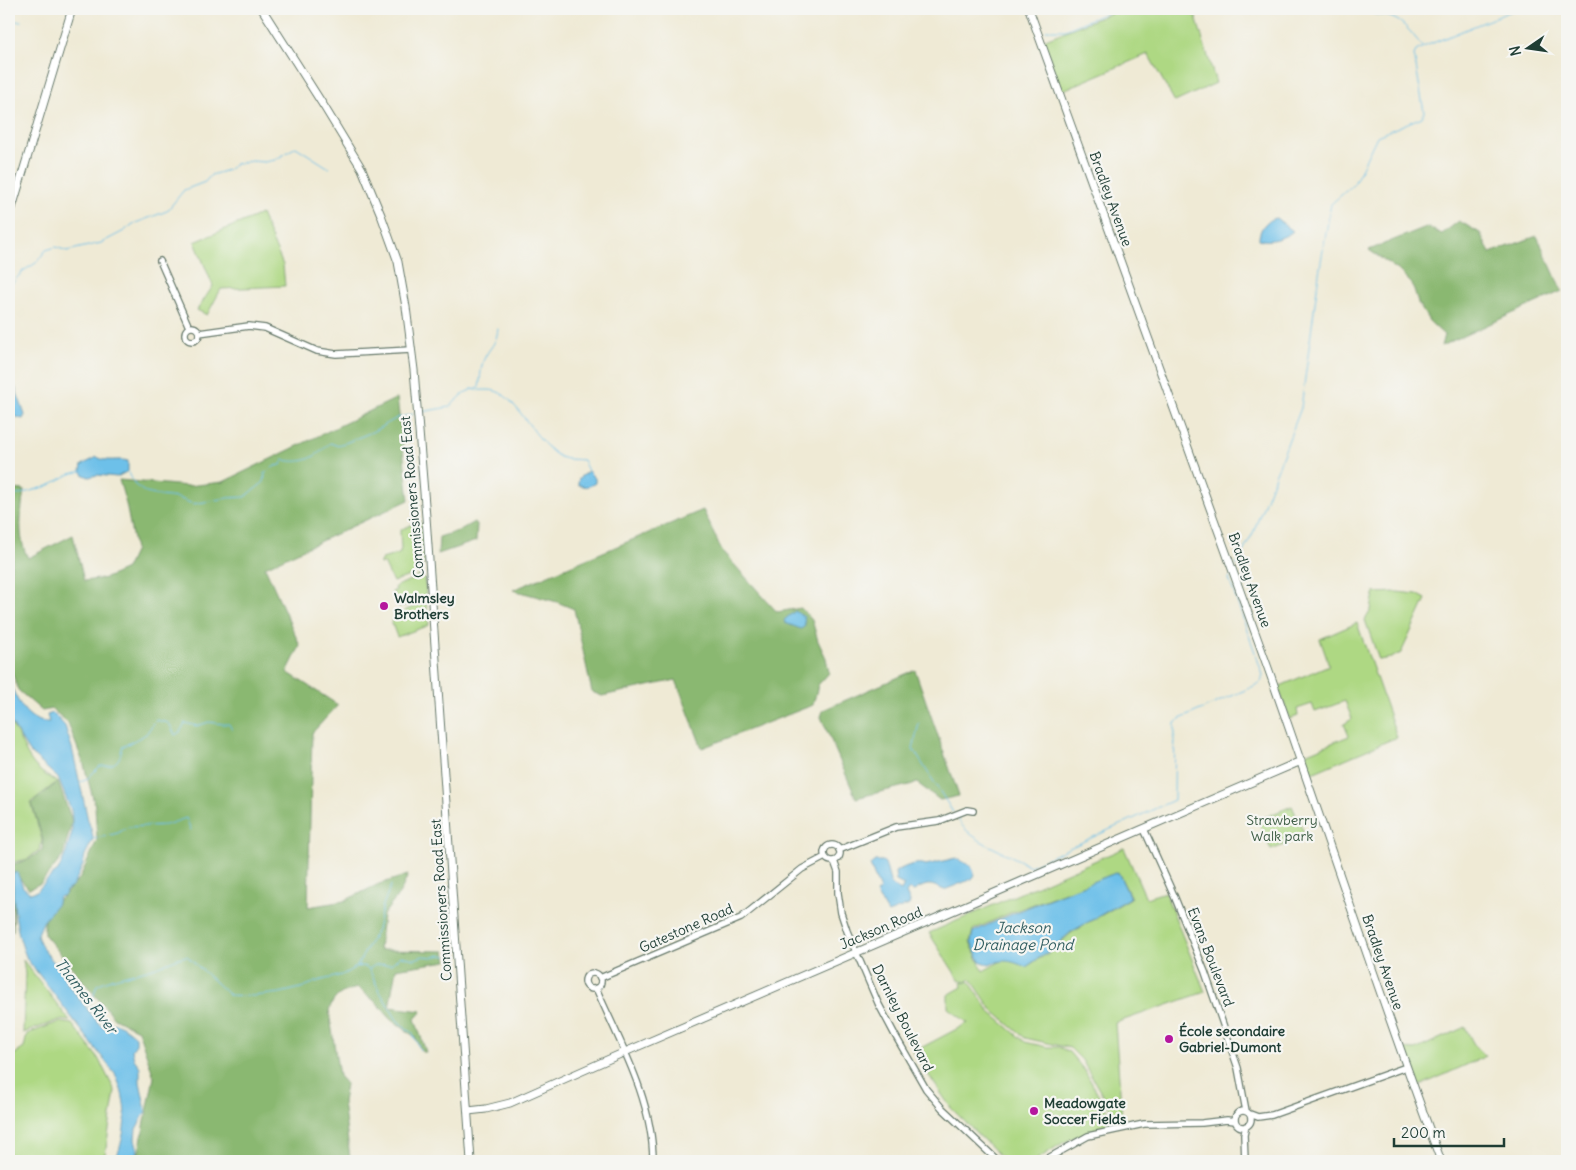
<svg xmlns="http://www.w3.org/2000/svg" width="1576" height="1170" viewBox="0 0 1576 1170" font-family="Delius,sans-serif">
<rect width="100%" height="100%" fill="#f6f6f2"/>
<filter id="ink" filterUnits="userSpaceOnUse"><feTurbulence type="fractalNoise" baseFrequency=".02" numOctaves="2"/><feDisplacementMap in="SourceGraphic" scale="10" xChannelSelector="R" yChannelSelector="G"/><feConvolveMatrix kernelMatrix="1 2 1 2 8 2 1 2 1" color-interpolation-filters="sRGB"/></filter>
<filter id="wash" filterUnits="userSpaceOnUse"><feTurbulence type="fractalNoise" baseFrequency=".0096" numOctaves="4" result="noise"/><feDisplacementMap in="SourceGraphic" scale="20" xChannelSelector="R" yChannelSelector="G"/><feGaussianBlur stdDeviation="1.12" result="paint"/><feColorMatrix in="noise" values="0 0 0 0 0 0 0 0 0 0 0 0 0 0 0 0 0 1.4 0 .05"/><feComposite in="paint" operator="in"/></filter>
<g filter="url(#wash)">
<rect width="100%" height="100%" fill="#efead5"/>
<!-- green -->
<path fill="#aed883" stroke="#668a5c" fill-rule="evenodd" d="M1121,9H1186L1196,17L1216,83L1175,102L1148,54L1061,91L1043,40Z
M261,214L283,265L285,286L221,289L207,315L197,310L213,286L195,242Z
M418,522H421L424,563C420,574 403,578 393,582L384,563L380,564V562L382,559L399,554L401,549L400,532L402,529Z
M419,576H423L424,577L426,591L425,597L399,608L392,592L396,590L395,587Z
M1397,592L1417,594L1426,599L1401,653L1391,658L1379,660L1365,620L1371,610L1374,593Z
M423,603L426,604L429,625L397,637L391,621L406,614L404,611Z
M1357,623L1397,737L1310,774L1305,754L1349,736L1344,724L1352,719L1345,701L1315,712L1312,704L1297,709L1298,716L1290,719L1278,687L1329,665L1320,639Z
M9,721C28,747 23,764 57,782L31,802L42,840L40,849L28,859L9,863Z
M1292,806L1306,837L1271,850L1258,820Z
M1124,848L1146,898L1165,892L1205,992L1115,1023L1122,1119H1116L1082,1060L1070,1048L1025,1038L992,1010L971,979L966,982L959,980L929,933ZM1118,872L1131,898L1071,933L1050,952L1026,967C1001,957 1006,959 983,971L970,942L973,930L1010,913Z
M23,960L70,1021L59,1020L23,1033L25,974Z
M969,981L990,1012L1025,1042L1047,1047H1059L1069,1052L1085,1071L1114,1124L1075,1137L1059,1145L1035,1161H1005L951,1108L913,1052L968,1023L948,1008V995L962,987L961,982L966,983Z
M59,1022L72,1024L98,1058L115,1091L104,1161H9V1086H12V1069L9,1068V1058L24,1048L27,1034Z
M1465,1027C1471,1038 1474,1049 1486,1056L1417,1087L1404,1049L1415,1050Z"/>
<!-- forest -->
<path fill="#8ab871" stroke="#547a52" d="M1459,221L1480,233L1490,253L1537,236L1562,291L1441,346L1444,335L1429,321L1418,303L1412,284L1398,270L1369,250L1426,227L1442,234Z
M397,398L409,500L265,567L300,646L287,672L338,705L312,733L308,907L344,901L379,884L408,875L400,893L383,915L379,950L445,951L447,961L396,969L389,1007L422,1011L415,1019L426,1052H422L415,1037L390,1018L377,1003L358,988C343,991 334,995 329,1010L339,1076L346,1084L343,1102L350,1158L353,1161H137L154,1077L138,1030L114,1018L44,934V916L80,878L97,840L95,806L84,765L68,723L52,709L42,711L18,690L9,663V580L12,559L13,521L11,489L24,490C21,512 17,538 28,558L73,535L84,581L106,578L126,569L135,550L126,504L119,480L188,486L223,482Z
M703,510L722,551L777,612L801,608L812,620L818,641L826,658L829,673L818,685L813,705L702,748L676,680L602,696L592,692L574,609L557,602L513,590Z
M474,522L477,524L476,541L438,554L439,537L458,531Z
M915,670L959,796L940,800L917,783L856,798L821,717L823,710Z
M58,782L72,821L63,856L41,883L29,889L14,872L13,931L10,865L28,860L42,850L43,840L32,803Z"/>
<!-- water -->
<path fill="#6dc0e9" stroke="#467e8e" d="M1276,218L1293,231C1285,238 1268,243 1259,239C1259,230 1266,219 1276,218Z
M9,370L25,415L23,419C19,418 14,417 12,413C5,402 9,383 9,370Z
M97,457C107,463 118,458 128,461V471L117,477L97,475L89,477L84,475L81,470L82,465Z
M588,471L595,478V483C590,487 583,488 578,484L579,478Z
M9,512L12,515L10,523L13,545L9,567Z
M795,611L804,617L805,626L801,629L785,623L784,620Z
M9,681C16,698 26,723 49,722L47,715L53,713L65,726L72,748L88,820L92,832L93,839L85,855L83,865L77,878L72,887L66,891L65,895L59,897L56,905L43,922L37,936L43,949L62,972L66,982L99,1024L107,1029L109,1027V1024C119,1021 128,1030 136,1037V1044L132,1050L134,1059L140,1067V1082L146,1111L136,1129L135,1139L138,1150L135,1161H115C127,1132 129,1103 115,1074L27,959C15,931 13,903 13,873L17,872L23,887L30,893L37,891L51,876L58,871L66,853L72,832V818L71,810L58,778L29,752L9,719Z
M956,858L971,866L975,875L972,879L944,890C929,883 928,883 914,891L909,889L906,893L910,902L909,905L888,913L876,893L880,890L870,865L875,861H883L885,863L891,885L901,891L904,885L896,881L895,872C903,867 917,861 926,865Z
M1118,872L1130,898L1071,932L1049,951L1026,967C1012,961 1004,958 989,965L980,961L971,942L973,932C1020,909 1069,891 1118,872Z"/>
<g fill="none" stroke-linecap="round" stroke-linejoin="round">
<!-- stream -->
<path stroke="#6dc0e9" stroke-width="1" d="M1365,9C1376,18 1384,13 1395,19C1406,24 1415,38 1423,47L1516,9
M9,22L21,21
M1046,30H1065L1115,9
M9,287L23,271L36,263L46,250L56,247L67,251L101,243L124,231L133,224L167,211L184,190L205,182L211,175L228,170L235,164L251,161L265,162L275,160L296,147L329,168
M472,389C480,392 489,388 498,392C517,399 537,444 560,457C566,460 576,459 583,460L588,471
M421,412L449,407L466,392L479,387C481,377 480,369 484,359C490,346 496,346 498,329
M128,471L135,485L146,493L160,496L178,498L193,504L227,498L245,497L264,482L265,473L275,466L281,465L283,460C306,464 314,458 330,443L336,445L345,443L372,432L397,418L413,414
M9,503L10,497L48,486L70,474L82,471
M1235,567L1253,533L1301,408L1319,273L1331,204L1354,184L1377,136L1422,117L1424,112L1414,55L1416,51L1423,47
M919,723L913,749L953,812
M80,782L86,780L100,766C115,766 120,762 122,747L146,734L156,720L169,723L175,735L180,732L185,723L197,726L209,722L223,724H229L232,730
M956,816C959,820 961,825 965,829C982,846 1009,853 1030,866L1174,800L1175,723L1180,719L1252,687L1261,682L1263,675L1229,579L1231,575
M93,839L118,833L128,827L166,825L186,818L191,830
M357,966L377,930L383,905L391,885
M369,969L375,965L391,964L401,956L415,959L423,956L433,957L441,955L447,956
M87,1007L92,1000L97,985C115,976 135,974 153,968C165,964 175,958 187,956L229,995L253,996L280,993L301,988L318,981L342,975L356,967L363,966L369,969L380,992L397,1020L406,1029L412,1032L420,1050"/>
<!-- river -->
<path stroke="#6dc0e9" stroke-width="7" d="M42,729L57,748"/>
</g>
</g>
<g filter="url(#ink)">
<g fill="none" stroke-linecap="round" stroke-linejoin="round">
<!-- minor casing -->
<g stroke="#687a6c" stroke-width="8">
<path id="minor" d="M160,261L189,327
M185 334a7 7 0 1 1 14 0a7 7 0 1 1-14 0Z
M199,333L249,326L265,328L317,351L336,354L411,350
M1144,829L1175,898L1205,972L1238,1068L1246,1111
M824 853a8 8 0 1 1 16 0a8 8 0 1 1-16 0Z
M839,850L896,827L939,821L967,810L973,811
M834,861L838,872V893L841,913L847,931L878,1003L895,1035L926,1089L942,1108L998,1161
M585 981a8 8 0 1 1 16 0a8 8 0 1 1-16 0Z
M600,978L741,918L802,869L825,857
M596,988C620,1043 653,1100 653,1161
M1235 1119a8 8 0 1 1 16 0a8 8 0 1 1-16 0Z
M1250,1114L1258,1117L1272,1115L1406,1067
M1043,1161L1088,1136L1144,1124L1202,1123L1227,1120L1235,1121
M1245,1161L1244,1135L1246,1126"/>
</g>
<!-- major casing -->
<g stroke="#687a6c" stroke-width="9">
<path id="major" d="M262,9L325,108L362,169L381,215L398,262L406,307L414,370L426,517L471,1161
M1029,9C1108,229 1190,448 1268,668C1326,832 1380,998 1441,1161
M9,218L72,9
M468,1111L486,1109L510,1103L625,1052L1301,761"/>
</g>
<!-- minor -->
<use href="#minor" stroke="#fff" stroke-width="5.5"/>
<!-- major -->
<use href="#major" stroke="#fff" stroke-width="7"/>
</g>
</g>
<!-- markers -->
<g fill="#b5179e" stroke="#f6f6f2" stroke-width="2">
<circle cx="384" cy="606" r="5"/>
<circle cx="1169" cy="1039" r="5"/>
<circle cx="1034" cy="1111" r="5"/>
</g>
<g text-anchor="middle" stroke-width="4.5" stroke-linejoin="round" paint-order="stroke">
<!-- street labels -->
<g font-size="14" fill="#1f3d34" stroke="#f6f6f2">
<text transform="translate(1111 199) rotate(70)" y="5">Bradley Avenue</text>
<text transform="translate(412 497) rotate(-95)" y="5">Commissioners Road East</text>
<text transform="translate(1250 580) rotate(70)" y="5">Bradley Avenue</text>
<text transform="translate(441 900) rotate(-94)" y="5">Commissioners Road East</text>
<text transform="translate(686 928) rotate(-24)" y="5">Gatestone Road</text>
<text transform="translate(881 928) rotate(-23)" y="5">Jackson Road</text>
<text transform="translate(1211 957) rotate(69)" y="5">Evans Boulevard</text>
<text transform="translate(1383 962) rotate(71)" y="5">Bradley Avenue</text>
<text transform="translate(903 1018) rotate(63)" y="5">Darnley Boulevard</text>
</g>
<!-- poi labels -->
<g font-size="14" font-weight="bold" fill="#1f3d34" stroke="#f6f6f2" text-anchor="start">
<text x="394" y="603">Walmsley<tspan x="394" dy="16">Brothers</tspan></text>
<text x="1179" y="1036">École secondaire<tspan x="1179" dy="16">Gabriel-Dumont</tspan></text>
<text x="1044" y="1108">Meadowgate<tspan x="1044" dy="16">Soccer Fields</tspan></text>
</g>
<!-- park labels -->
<g font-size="14" fill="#3c5c44" stroke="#f6f6f2">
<text x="1282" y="825">Strawberry<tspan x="1282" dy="16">Walk park</tspan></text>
</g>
<!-- water labels -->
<g font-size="15" font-style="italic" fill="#325e61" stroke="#f6f6f2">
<text x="1023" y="933">Jackson<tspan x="1023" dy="17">Drainage Pond</tspan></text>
<text transform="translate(86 996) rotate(52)" y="5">Thames River</text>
</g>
</g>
<!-- margin -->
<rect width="1576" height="1170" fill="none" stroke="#f6f6f2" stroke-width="30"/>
<!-- north arrow -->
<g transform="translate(1528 48) rotate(257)" stroke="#f6f6f2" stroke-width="4" paint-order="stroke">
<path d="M0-4L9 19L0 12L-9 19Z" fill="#1f3d34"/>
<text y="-8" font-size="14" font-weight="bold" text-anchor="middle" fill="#1f3d34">N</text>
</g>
<!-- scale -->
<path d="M1394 1138v8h110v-8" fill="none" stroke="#1f3d34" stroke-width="2.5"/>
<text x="1401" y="1138" font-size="15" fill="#1f3d34" stroke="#f6f6f2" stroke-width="4" paint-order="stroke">200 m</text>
</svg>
